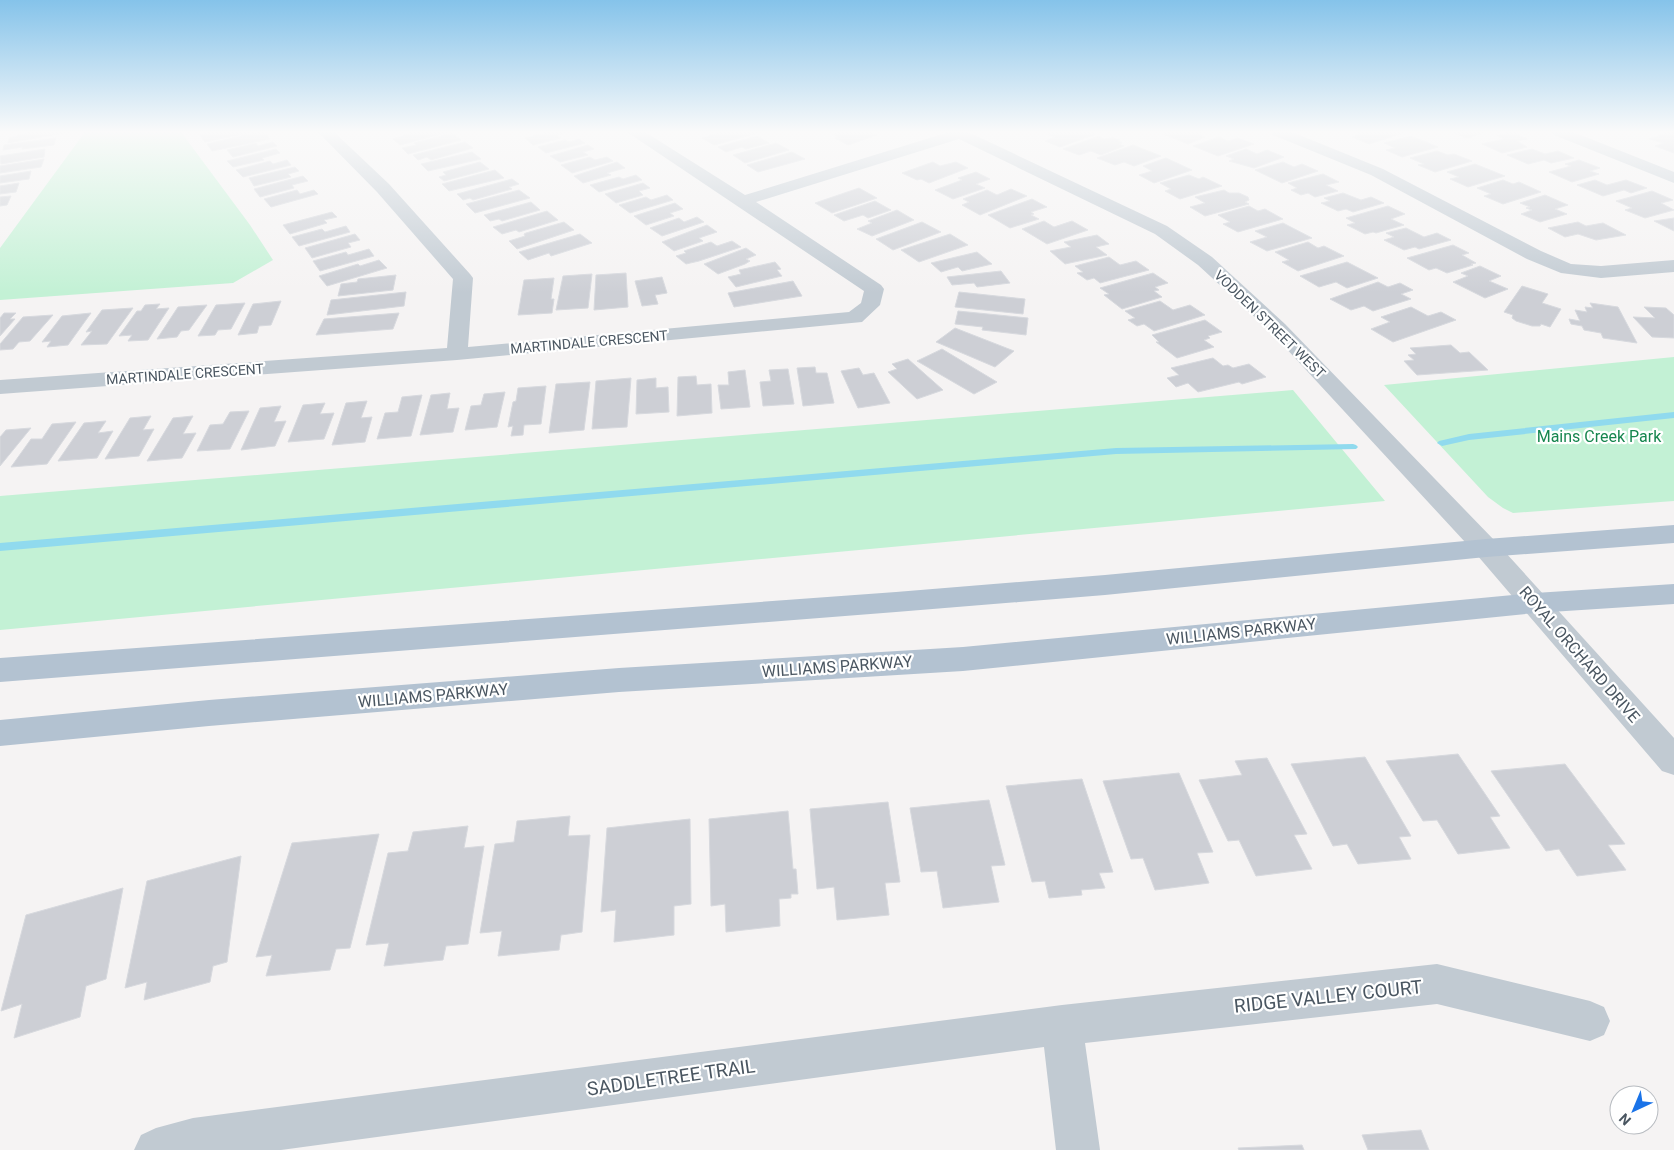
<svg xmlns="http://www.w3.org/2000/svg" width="1674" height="1150" viewBox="0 0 1674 1150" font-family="Roboto,sans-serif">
<rect width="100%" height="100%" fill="#f5f3f3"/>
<!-- green -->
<path fill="#c3f1d5" d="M85,132H181L250,225L273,260L233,283L0,300V248Z
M1674,357V501L1513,513L1503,508L1488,497L1384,385Z
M1293,390L1385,501L0,630V496Z"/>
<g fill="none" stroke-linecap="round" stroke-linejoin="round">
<!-- stream -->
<path fill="#90daee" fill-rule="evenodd" d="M1674,412V418L1469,440L1442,446L1437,443L1439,441L1469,434Z
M1353,444L1356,445L1358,447L1356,449L1116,454L0,551V543L1116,448Z"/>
</g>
<!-- building -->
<path fill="#cdcfd5" stroke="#d7d9de" d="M31,132H69L8,143L9,138Z
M213,132H252L205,142L200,135Z
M258,132H264L270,139L212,151L207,144Z
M415,132H448L400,145L393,139Z
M550,132H568L557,135L561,138L533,145L525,138Z
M721,132H757L758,133L714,145L702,138Z
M839,132H872L877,135L848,145L835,138L838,137L833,134Z
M1052,132H1092L1096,134L1060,147L1045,141L1055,137L1047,134Z
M1169,132H1201L1197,134L1205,137L1188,144L1163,134Z
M1355,132H1401L1403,133L1369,144L1352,137L1361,134Z
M1452,132H1486L1467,138Z
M1512,132L1527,139L1517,141L1527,147L1502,153L1482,144L1504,139L1497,136Z
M1670,132L1674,134V153L1655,146L1664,143L1649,139Z
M453,133L461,140L408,154L402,148L416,145L414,143Z
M757,136L769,143L746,149L742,147L726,152L718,147Z
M1099,136L1104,139L1113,138L1120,140L1118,141L1122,143L1119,144L1124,146L1101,155L1091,151L1079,155L1063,149Z
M1411,136L1438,147L1402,157L1386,150L1395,148L1384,143Z
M1219,137L1228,141L1238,138L1254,144L1218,156L1193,146Z
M56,138L54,145L22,149L23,147L3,150L4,145Z
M579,139L585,143L546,153L538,147L565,140L569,142Z
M273,142L277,146L233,157L227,150L256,143L258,146Z
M465,142L473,148L431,160L427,157L418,160L413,155Z
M776,143L789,150L745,163L733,155Z
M588,145L594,149L583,152L588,155L560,162L550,156Z
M1133,145L1161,156L1134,166L1124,162L1115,165L1097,158Z
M45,149L44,157L1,164L0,156Z
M276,149L280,153L262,158L264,160L233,167L227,161Z
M1246,149L1257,154L1267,150L1284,157L1254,168L1229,161L1234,159L1226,156Z
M1532,149L1545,154L1558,151L1574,158L1551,163L1544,160L1528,164L1507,155Z
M1437,151L1448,155L1454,154L1472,161L1435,172L1418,165L1424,164L1410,158Z
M472,152L481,159L428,171L421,164Z
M792,152L805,159L758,172L747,165Z
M590,157L595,160L607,157L613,161L572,173L561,165Z
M1166,158L1192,170L1154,183L1139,175L1152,171L1143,166Z
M44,159L41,167L0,173V166Z
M287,160L291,165L243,177L236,170L270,161L273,164Z
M1579,160L1600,168L1590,171L1599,174L1572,182L1549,172L1571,166L1565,164Z
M480,162L489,169L444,181L439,177L446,175L443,172Z
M617,162L625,168L607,173L611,175L583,183L574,176Z
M933,162L940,166L956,162L968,168L929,183L921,179L917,180L902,173Z
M1283,162L1294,167L1302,164L1318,171L1282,183L1255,170Z
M1475,164L1505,176L1468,187L1450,179L1459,177L1447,172Z
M295,167L299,171L288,174L291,177L254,186L249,178Z
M495,170L504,178L449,191L442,184Z
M31,171L29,179L0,183V176Z
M976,172L990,179L976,184L985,188L953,199L935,190L962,180L958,178Z
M1323,174L1339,182L1326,185L1338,191L1315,197L1308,193L1301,195L1291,190L1297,188L1288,183Z
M636,175L642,180L599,192L590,185L619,177L623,179Z
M1189,175L1199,179L1203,177L1222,186L1180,199L1165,191L1171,189L1160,183Z
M303,176L308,181L292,185L294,188L260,197L254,189Z
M512,179L519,184L509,187L512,189L473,200L470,198L463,200L457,194Z
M1503,180L1513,184L1519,182L1541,192L1503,204L1484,196L1491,194L1477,188Z
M1595,180L1607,185L1626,180L1647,188L1631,193L1624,190L1603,196L1577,185Z
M19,183L16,192L0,194V186Z
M643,183L650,188L639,191L643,195L616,203L605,194Z
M859,188L877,198L832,213L815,203Z
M1011,189L1027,196L980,215L962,205L969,202L963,199L987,190L997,195Z
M297,190L300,194L314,190L318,194L271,207L264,199Z
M519,190L530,198L475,213L466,204Z
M1224,190L1229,193H1239L1248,197L1249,200L1245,202L1249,204L1205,216L1190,207L1205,203L1195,197Z
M1652,191L1673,200L1661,203L1674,210L1645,218L1625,210L1632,208L1616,201Z
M1343,193L1361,200L1371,197L1384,203L1353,212L1346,209L1338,211L1321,203L1330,201L1324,198Z
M667,195L673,200L630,213L619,205L646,197L651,200Z
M1545,195L1568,205L1555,209L1567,214L1540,222L1521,214L1532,210L1526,208L1530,207L1520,203Z
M11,196L7,205L0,206V197Z
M1032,199L1047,207L1031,212L1034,214L1031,215L1039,219L1010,228L988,215Z
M875,201L891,210L868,218L863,215L844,221L834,215Z
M531,202L540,210L502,221L499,219L490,221L484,215Z
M675,203L683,209L670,213L674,216L646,225L634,216Z
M1249,206L1258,211L1265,209L1283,219L1238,232L1223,224L1230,222L1218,215Z
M1388,206L1405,214L1391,219L1404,225L1376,233L1373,232L1365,234L1347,225L1355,223L1346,218Z
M897,210L914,220L872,236L857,229L872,223L868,221Z
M547,211L558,220L519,232L516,230L502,234L493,227Z
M332,212L337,217L324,220L327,223L290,234L283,225Z
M697,217L704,222L662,236L650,228L679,218L684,222Z
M1674,218V231L1654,221Z
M1044,221L1054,227L1072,221L1088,230L1047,244L1022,229Z
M564,222L574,230L517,249L509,241L525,236L524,234L526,233Z
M922,222L941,232L893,250L876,239Z
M1578,222L1586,226L1603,223L1626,235L1596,240L1578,234L1565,237L1548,228Z
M1283,223L1312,238L1267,251L1250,242L1267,237L1255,231Z
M707,225L717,232L699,238L703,241L674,251L662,242Z
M346,226L350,232L299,246L292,237L322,229L325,232Z
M1406,228L1424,237L1437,233L1451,240L1419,249L1415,247L1404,250L1384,240L1394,237L1386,233Z
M355,234L360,240L348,243L351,247L312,258L305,248Z
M580,234L592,243L551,256L549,253L528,260L519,252Z
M950,234L968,245L919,262L901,250Z
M1097,235L1109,244L1096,247L1107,255L1065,264L1050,251L1071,247L1064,242Z
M732,241L741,247L699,261L686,264L676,256L686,253L684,251L711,242L717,246Z
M1308,242L1318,248L1324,246L1344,256L1298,271L1282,262L1289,260L1275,252Z
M1453,245L1469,253L1462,255L1476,263L1471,264L1473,265L1447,273L1436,268L1429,270L1407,258Z
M746,248L756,255L746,259L750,261L745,264L718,274L704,264Z
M369,249L374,256L320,271L313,261L346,252L348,255Z
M977,252L992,264L962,271L958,267L941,272L931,263Z
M1109,257L1120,265L1136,261L1149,270L1100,283L1094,278L1087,280L1077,273L1083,272L1075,266Z
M379,260L387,268L327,286L319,276L358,264L360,266Z
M775,262L781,269L777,270L782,276L736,287L728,277L741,274L739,270Z
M1347,262L1378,278L1347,288L1336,282L1319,287L1300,276Z
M1480,266L1501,276L1489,281L1508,289L1485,298L1453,282L1468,276L1461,273Z
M1001,271L1010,283L977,287L974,283L952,285L947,277Z
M626,273L628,307L594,310L596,275Z
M1153,273L1168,283L1155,287L1159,290L1154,291L1162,297L1122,309L1104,295L1109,294L1100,288Z
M592,274L588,308L556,310L563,276Z
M396,275L393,290L338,296L341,284L357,282L358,279Z
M662,277L667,293L655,295L658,304L642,306L635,281Z
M554,278L551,299H554L552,313L518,315L524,280Z
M793,281L802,296L734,307L728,293Z
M1378,282L1388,287L1400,283L1413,290L1401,294L1411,299L1373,311L1364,306L1351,310L1330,299Z
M1522,286L1548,294L1542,303L1561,309L1550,327L1541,324L1540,326H1532L1516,321L1512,318L1513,315L1504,312Z
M406,292L404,306L327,315L331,300Z
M959,292L1025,299L1023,314L955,307Z
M281,301L271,325L259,326L257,333L238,335L253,304Z
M1160,301L1173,310L1190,305L1205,315L1154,331L1144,324L1137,326L1128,320L1135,318L1125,311Z
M245,303L231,329L218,330L215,335L198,336L216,305Z
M1590,303L1618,307L1637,343L1603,338L1601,333L1584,330L1582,326L1571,324L1569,319L1580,321L1575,310L1587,312L1585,307L1593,308Z
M160,304L156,309L169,308L148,340L128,341L132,335L119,336L137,311H141L145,305Z
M207,305L189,330L181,331L177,337L157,339L178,307Z
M1411,307L1428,316L1441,312L1456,320L1393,342L1371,329L1390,322L1381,317Z
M1644,307L1666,308L1674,315V338L1652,337L1633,317L1655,318Z
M133,308L107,344L81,345L92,331L86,332L102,310Z
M958,311L1028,318L1026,335L982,330L983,327L955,324Z
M4,313H16L10,319H15L0,336V318Z
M91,313L68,345L47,347L51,341L42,342L62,316Z
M399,313L393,329L316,335L324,319Z
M53,315L30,341L19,342L13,349L0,350V344L23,317Z
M1205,320L1222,332L1208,336L1210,338L1204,340L1214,347L1177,358L1156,342H1159L1152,335Z
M955,328L1014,351L995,367L936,342Z
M1451,345L1460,353L1469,352L1488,370L1417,375L1404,361L1414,360L1408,355L1416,354L1410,348Z
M942,349L997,382L974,394L917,361Z
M1213,358L1223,366L1228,365L1233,368L1249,364L1266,377L1242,384L1239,382L1198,392L1188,383L1176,387L1167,378L1179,375L1171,368Z
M908,359L943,390L917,399L888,372L897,369L892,364Z
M815,367L816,373H827L834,403L803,406L797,368Z
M859,368L863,375L874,373L890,403L858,408L841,371Z
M788,369L794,404L763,406L760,382L771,381L769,370Z
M745,370L750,407L721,409L718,385H729L728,372Z
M696,376L697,385L711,384L712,413L677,416L678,377Z
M631,378L627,427L592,429L596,381Z
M656,378V388L668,387L669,412L636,414L637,380Z
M590,382L584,430L549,433L556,384Z
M546,386L541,424L524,425L523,435L511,436L513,426L508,427L513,402L516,401L518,388Z
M505,392L497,427L465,430L471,406L481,405L484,394Z
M450,393L447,409L459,408L453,432L420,435L431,395Z
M422,395L411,436L377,439L385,413L398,412L402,397Z
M367,401L361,418L372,417L365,442L332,445L346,403Z
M325,403L320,414L334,413L324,439L288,442L303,405Z
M281,406L274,422L286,421L275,446L241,450L260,408Z
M249,411L230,449L197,451L210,425L223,424L230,412Z
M151,416L143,430L154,429L139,456L105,459L130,418Z
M193,416L183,434L196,433L182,458L147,461L173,418Z
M106,421L98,433L113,431L97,458L58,461L84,423Z
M76,422L47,464L11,467L31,439H42L52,424Z
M31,428L0,466V437L6,430Z
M1458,754L1500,816L1490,817L1510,848L1458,854L1437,820L1423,821L1386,761Z
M1365,757L1411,836L1399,837L1411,859L1358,864L1347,844L1333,846L1291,764Z
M1267,758L1307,834L1294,835L1312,869L1256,876L1239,840L1228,841L1199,780L1242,775L1235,761Z
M1565,764L1625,844L1608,845L1626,870L1577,876L1559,849L1546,851L1491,771Z
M1179,773L1213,852L1197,853L1209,883L1155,890L1143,858L1131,859L1103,781Z
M1082,779L1113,872L1099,873L1105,888L1081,890L1082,895L1049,898L1045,881L1032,882L1006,786Z
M989,800L1005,865L991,866L999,902L943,908L937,871L921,872L910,808Z
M888,802L900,882L885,883L889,915L837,920L834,887L817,889L810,809Z
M788,811L793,869H796L798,894H791V898L779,899L780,926L726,932L725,904L711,906L709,819Z
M570,816L568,836L590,835L582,932L561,935L559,950L498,956L502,931L480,933L495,844L514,842L517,821Z
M690,819L691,904L674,906V935L614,942L616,910L601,912L607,828Z
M468,826L464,848L484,846L468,944L446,946L443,960L384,966L389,943L366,945L388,853L408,851L413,832Z
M379,834L350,948L336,949L330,970L266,976L272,955L256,957L292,843Z
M241,856L227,962L213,966L210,982L144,1000L147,982L125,988L147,881Z
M123,888L106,979L86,986L80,1017L14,1038L22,1004L1,1011L26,915Z
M1421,1130L1429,1150H1368L1362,1135Z
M1302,1145L1304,1150H1239L1238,1148Z"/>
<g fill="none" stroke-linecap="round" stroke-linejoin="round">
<!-- minor -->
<path fill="#c1cad2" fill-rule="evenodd" d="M318,132H334L389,184L470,274L473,278L468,347L849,312L861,303L864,291L627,132H645L745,195L949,132H968L1167,226L1212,257L1285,324L1495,541L1674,738V775L1662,771L1477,555L1271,332L1198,265L1155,234L959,139L756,202L881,285L884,289L880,305L862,322L457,360L0,394V380L447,348L453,279L377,192Z
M1271,132H1292L1383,169L1541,251L1571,264L1601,266L1674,260V272L1601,278L1561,273L1527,259L1371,175L1273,135Z
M1552,132H1573L1674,172V183L1554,135Z
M1437,964L1590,1001L1604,1007L1610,1021L1604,1035L1590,1041L1437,1004L1085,1043L1100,1150H1056L1044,1047L281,1150H134L141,1135L156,1128L193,1118L1062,1005Z"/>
<!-- major -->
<path fill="#b3c2d1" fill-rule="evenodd" d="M1674,525V543L1486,557L1105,595L896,612L0,682V658L896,592L1105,575L1486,539Z
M1674,584V604L1535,613L963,671L619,692L209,726L0,746V720L209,700L619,668L963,647L1535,593Z"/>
</g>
<!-- sky -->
<linearGradient id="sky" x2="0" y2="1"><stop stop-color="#85c3ea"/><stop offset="0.45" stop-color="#fafafa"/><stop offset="1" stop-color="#fafafa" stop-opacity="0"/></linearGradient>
<rect width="1674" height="293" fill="url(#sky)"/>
<g text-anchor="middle" stroke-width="4.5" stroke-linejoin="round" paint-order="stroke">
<!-- far-street labels -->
<g font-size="14" fill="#4a5661" stroke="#fff">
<text transform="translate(1270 324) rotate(44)" y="5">VODDEN STREET WEST</text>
<text transform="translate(589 342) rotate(-5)" y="5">MARTINDALE CRESCENT</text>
<text transform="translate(185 374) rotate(-4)" y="5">MARTINDALE CRESCENT</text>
</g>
<!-- park labels -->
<g font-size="16" fill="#17864f" stroke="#fff">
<text x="1599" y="442">Mains Creek Park</text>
</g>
<!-- street labels -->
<g font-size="16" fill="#4a5661" stroke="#fff">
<text transform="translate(1241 631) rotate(-6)" y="6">WILLIAMS PARKWAY</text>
<text transform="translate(1580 654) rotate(49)" y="6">ROYAL ORCHARD DRIVE</text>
<text transform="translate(837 666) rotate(-4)" y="6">WILLIAMS PARKWAY</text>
<text transform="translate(433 695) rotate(-5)" y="6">WILLIAMS PARKWAY</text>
</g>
<!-- near-street labels -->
<g font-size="19" fill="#4a5661" stroke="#fff">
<text transform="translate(1328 996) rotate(-6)" y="7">RIDGE VALLEY COURT</text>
<text transform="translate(671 1077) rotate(-8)" y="7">SADDLETREE TRAIL</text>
</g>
</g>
<!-- north arrow -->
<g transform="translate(1634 1110) rotate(224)"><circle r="24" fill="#ffffff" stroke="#b7bbc0"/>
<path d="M0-4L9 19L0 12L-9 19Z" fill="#1a73e8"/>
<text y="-8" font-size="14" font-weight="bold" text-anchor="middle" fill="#4a5661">N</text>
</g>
</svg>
